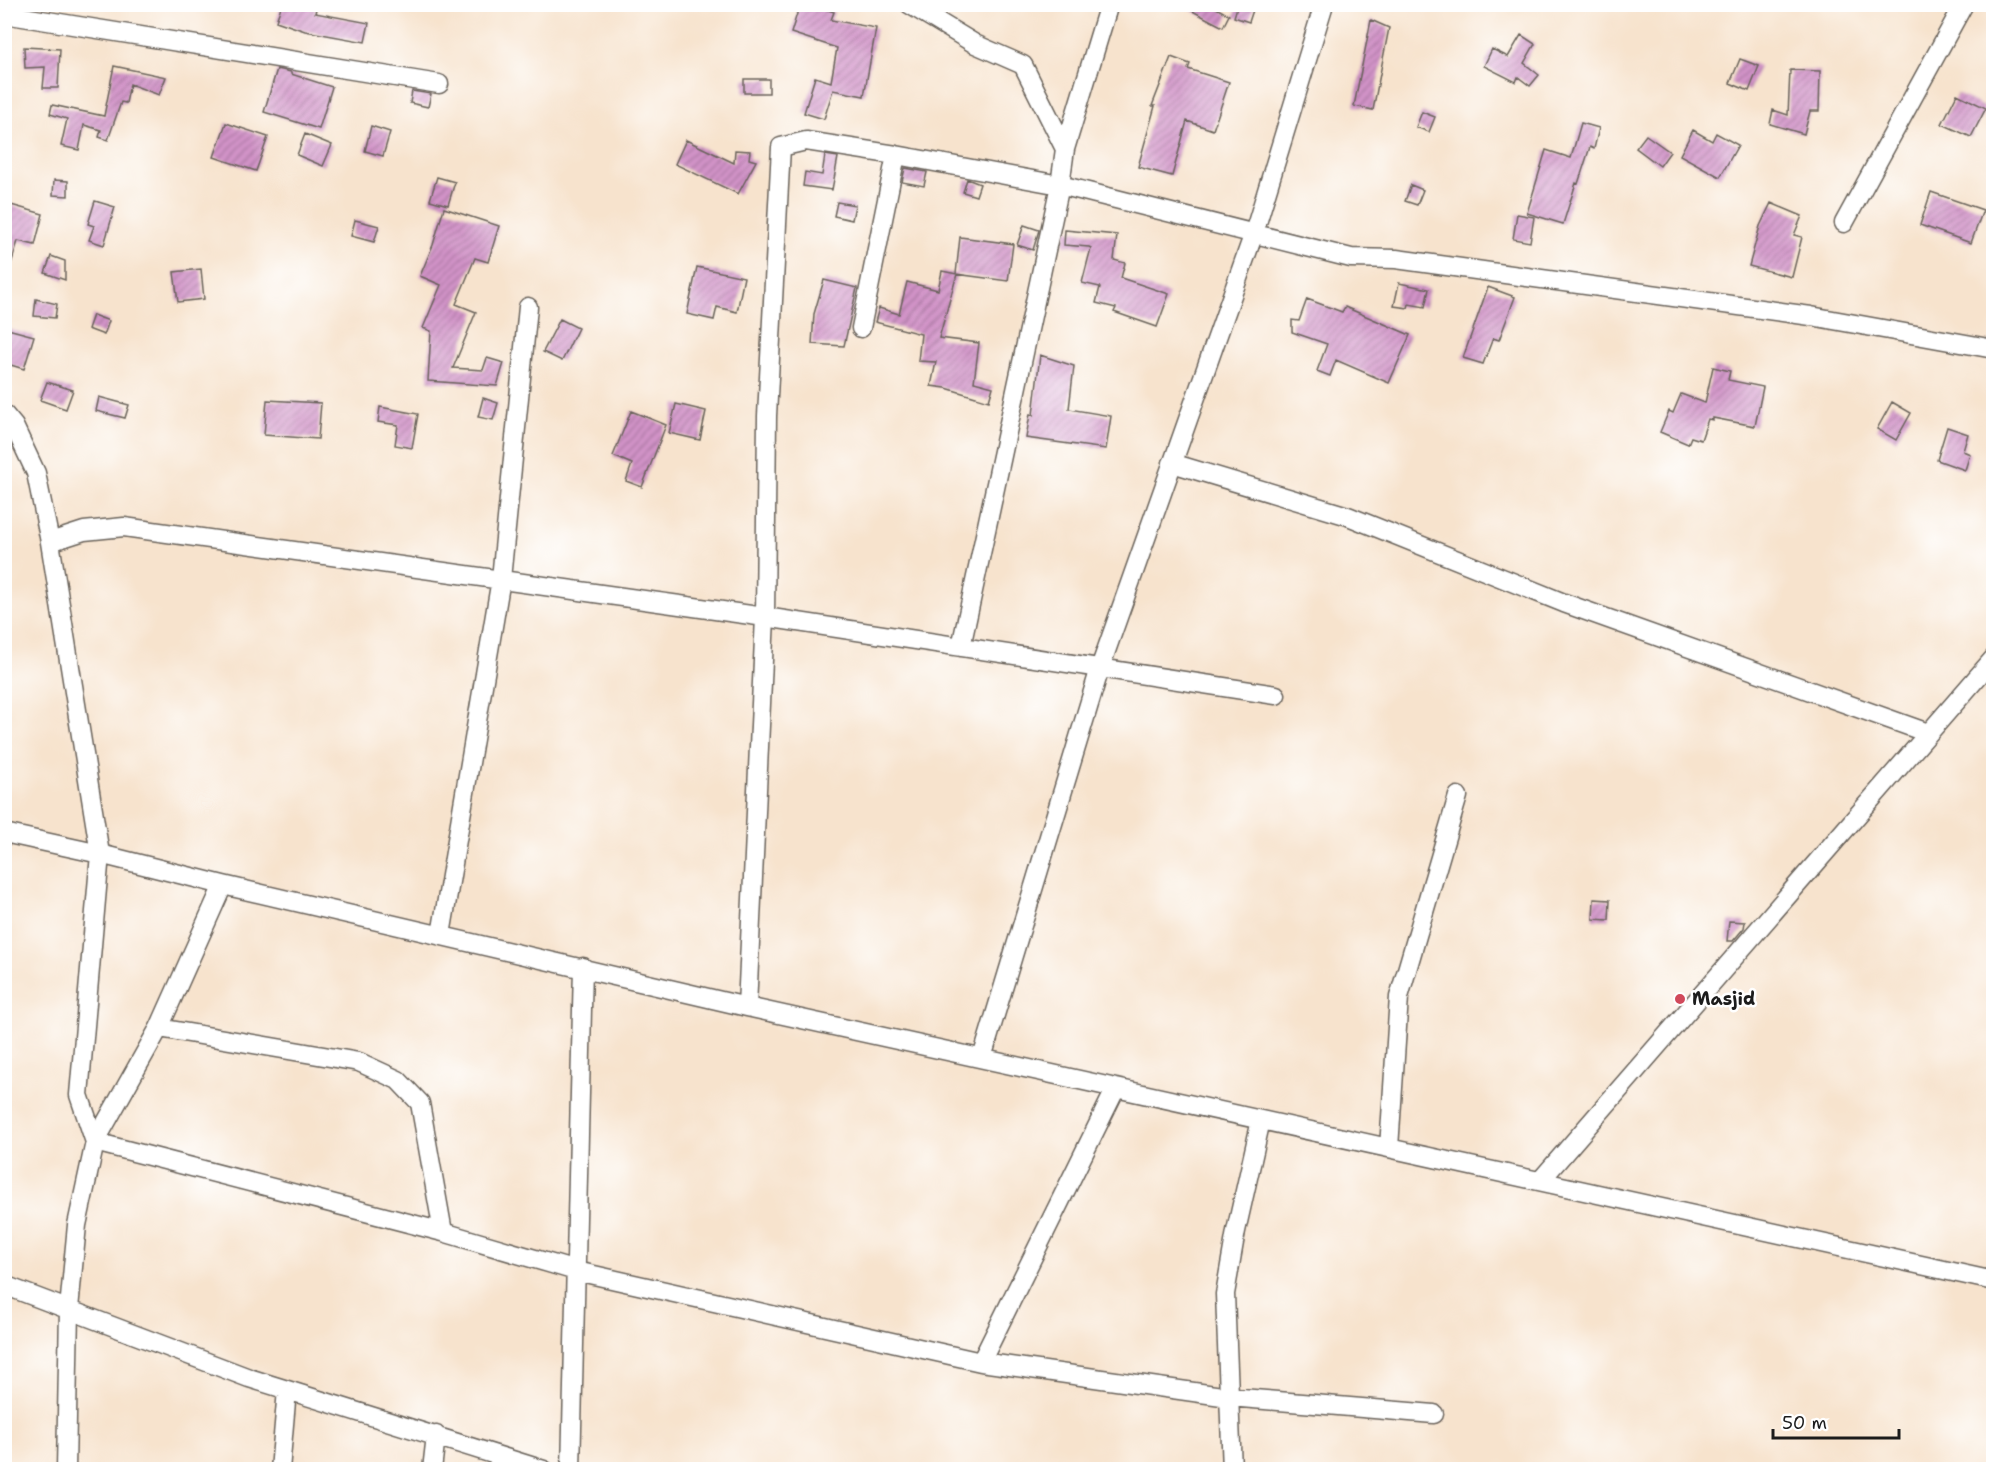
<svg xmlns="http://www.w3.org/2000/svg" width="1998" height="1474" viewBox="0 0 1998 1474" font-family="'Shantell Sans',sans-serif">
<defs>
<pattern id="building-hatch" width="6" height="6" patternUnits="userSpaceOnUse" patternTransform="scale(1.5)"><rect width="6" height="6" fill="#d193c7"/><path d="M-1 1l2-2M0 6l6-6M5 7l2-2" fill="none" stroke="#a977a1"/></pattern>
</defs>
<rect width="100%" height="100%" fill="#fff"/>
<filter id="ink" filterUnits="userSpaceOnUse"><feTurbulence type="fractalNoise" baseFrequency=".0167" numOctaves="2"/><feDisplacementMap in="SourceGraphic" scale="12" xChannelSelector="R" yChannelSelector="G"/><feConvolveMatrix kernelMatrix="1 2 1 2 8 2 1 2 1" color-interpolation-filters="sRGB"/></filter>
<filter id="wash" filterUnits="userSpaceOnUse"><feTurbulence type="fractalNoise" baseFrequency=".008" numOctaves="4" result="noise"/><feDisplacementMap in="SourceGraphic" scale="24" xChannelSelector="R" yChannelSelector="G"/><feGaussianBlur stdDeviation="1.35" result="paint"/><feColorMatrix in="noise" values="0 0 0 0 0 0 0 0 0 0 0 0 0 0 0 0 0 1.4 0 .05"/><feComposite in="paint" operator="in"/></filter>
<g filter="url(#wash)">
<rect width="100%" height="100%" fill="#f7e3cd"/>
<g id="blocks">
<!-- building -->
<path fill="url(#building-hatch)" d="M282,4H303L316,9L315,13L369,23L365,42L305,31L276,21Z
M800,4H811L834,12L831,20L876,28L864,96L833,90L824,119L804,113L815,77L831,82L837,48L791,33Z
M1179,4H1209L1229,15L1223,27Z
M1238,4H1255L1249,22L1234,17Z
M1371,20L1389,28L1373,110L1354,106Z
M1521,35L1535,44L1524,63L1539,75L1530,86L1518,77L1516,82L1484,66L1492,49L1508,57Z
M24,47L60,49L58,88H43L45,67L25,68Z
M1171,57L1190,64L1188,69L1229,82L1213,130L1187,121L1172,176L1138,167L1155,106H1152Z
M1740,59L1759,66L1749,91L1730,83Z
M114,66L166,77L159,95L130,84L126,103L121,102L108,140L99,137L101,130L84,125L79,150L61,146L67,119L50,114L52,105L104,116Z
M277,69L291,72V74L332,87L319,129L264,112Z
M1790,70L1820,71L1819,111H1810L1804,134L1770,124L1773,110L1788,115Z
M744,79H769V93H744Z
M412,91L431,94L428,107L410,103Z
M1957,94L1986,108L1971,137L1942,124Z
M1422,112L1435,117L1429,132L1416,127Z
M226,123L268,137L256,171L214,157Z
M1581,123L1599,128L1594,149L1590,147L1578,184L1576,183L1563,224L1527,213L1546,150L1571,158Z
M371,126L390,132L383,156L365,151Z
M1693,130L1712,141L1716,133L1738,145L1720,177L1680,155Z
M305,134L332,145L323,166L297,155Z
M1646,135L1670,152L1660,166L1636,148Z
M686,140L734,163L735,150L750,151L749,159L756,161L738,194L675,164Z
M825,155L838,157L832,190L803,186L805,172L822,175Z
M905,168L927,172L924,186L902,182Z
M437,177L455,182L448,205L430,200Z
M967,179L980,184L976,196L963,192Z
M54,180L68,181V196L53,195Z
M1411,185L1423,190L1417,205L1405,201Z
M1931,192L1983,210L1971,243L1920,225Z
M95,201L115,207L104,245L89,240L94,226L88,224Z
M837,202L855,205L852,220L834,216Z
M4,203L43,214L35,245L18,241L8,274L4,273Z
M1771,203L1802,216L1794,235L1802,237L1792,277L1749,266L1760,226Z
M444,208L499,226L488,262L475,258L456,304L476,312L453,368L483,370L487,358L504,363L497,386L428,381L431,331L423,328L441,285L420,276L433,245Z
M1517,214L1534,217L1530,242L1513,239Z
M355,220L379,226L374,242L351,236Z
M1024,225L1039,230L1033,250L1017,245Z
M1065,230L1117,235L1114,260L1125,263L1121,278L1169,294L1157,327L1114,312L1116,308L1096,303L1100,287L1082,283L1091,248L1089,247L1064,245Z
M960,237L1013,244L1008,281L956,274Z
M51,256L65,261V280L45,273Z
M697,267L744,277L737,312L717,307L714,320L687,314Z
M201,269L204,299L178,302L174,272Z
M942,271L957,274L939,338L979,343L974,382L993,387L989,401L946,388L931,386L936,362L918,361L921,334L875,322L879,308L899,314L907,282L938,290Z
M824,280L857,288L844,346L812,344L814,314Z
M1399,283L1429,289L1425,307L1409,304L1408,308L1394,306Z
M1488,287L1515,297L1499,340L1493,338L1483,364L1463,358Z
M36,299L57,304L55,318L34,316Z
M1307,299L1342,312L1345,307L1410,335L1389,383L1336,360L1330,376L1317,371L1327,344L1292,332V320L1299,321Z
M93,315L109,321L104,335L88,329Z
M560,319L578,328L562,361L543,352Z
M4,328L34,336L24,369L4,363Z
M1040,355L1074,366L1069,409L1111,416L1106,449L1026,438L1030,414L1033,415Z
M1713,367L1730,371L1728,380L1763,387L1755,426L1713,418V420L1708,419L1701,440L1691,437L1688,444L1660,432L1669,411L1673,413L1681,394L1705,403Z
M47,382L73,390L66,409L40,400Z
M99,397L129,405L125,418L96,411Z
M483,398L498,403L493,420L478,417Z
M267,400L321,403L318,439L264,435Z
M1892,402L1911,413L1896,440L1877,429Z
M676,404L706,411L700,440L669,433Z
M380,407L418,414L412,448L395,445L398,425L378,422Z
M631,411L666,425L642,487L626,481L632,464L613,456Z
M1947,427L1968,434L1963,451L1970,454L1965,470L1937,460Z
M1594,899L1610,900L1609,920L1593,919Z
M1729,921L1745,922L1744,928L1733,941H1727Z"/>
</g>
</g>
<g filter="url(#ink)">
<use href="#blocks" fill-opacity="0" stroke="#69625a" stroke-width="1.5"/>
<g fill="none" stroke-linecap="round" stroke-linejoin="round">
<!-- minor casing -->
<g stroke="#69625a" stroke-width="21">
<path id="minor" d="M909,4L975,44L1023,65L1065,149L1060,185L961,647
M4,14L439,84
M1065,149L1109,4
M1844,223L1964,4
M861,328L896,155
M4,414L14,426L36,473L50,542L100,854L79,1095L95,1142L443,1232L576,1271L981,1362L1229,1397L1434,1414
M1172,463L1348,516L1564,603L1928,733
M50,542L84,531L124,527L765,617L1276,695
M4,833L100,854L223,885L747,1007L1994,1281
M441,935L501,579L528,307
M747,1007L765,617L767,416L781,147L806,141L896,155L1060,185L1351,258L1396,259L1811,316L1994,349
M159,1028L359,1062L398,1080L420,1103L443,1232
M982,1058L1100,668L1254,233L1324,4
M1389,1148L1399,997L1458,796
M1540,1181L1994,658
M4,1285L249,1378L544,1470
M981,1362L1116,1088
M66,1470L69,1309L77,1225L95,1142L159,1028L223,885
M280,1470L287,1390
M432,1470L436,1435
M571,1470L583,967
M1232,1470L1225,1294L1236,1231L1261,1120"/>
</g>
<!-- minor -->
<use href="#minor" stroke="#fff" stroke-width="18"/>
</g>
</g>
<!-- markers -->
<circle fill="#d1495b" stroke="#fff" stroke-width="2" cx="1680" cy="999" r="6"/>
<g text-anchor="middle" stroke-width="5" stroke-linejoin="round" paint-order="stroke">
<!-- poi labels -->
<g font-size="18" font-weight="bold" fill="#1c1c1c" stroke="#fff" text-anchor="start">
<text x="1692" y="1005">Masjid</text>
</g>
</g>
<!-- margin -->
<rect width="1998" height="1474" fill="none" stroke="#fff" stroke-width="24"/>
<!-- scale -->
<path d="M1773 1429v9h126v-9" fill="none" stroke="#1c1c1c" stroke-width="3"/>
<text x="1782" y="1429" font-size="18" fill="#1c1c1c" stroke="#ffffff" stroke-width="4.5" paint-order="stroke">50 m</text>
</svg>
